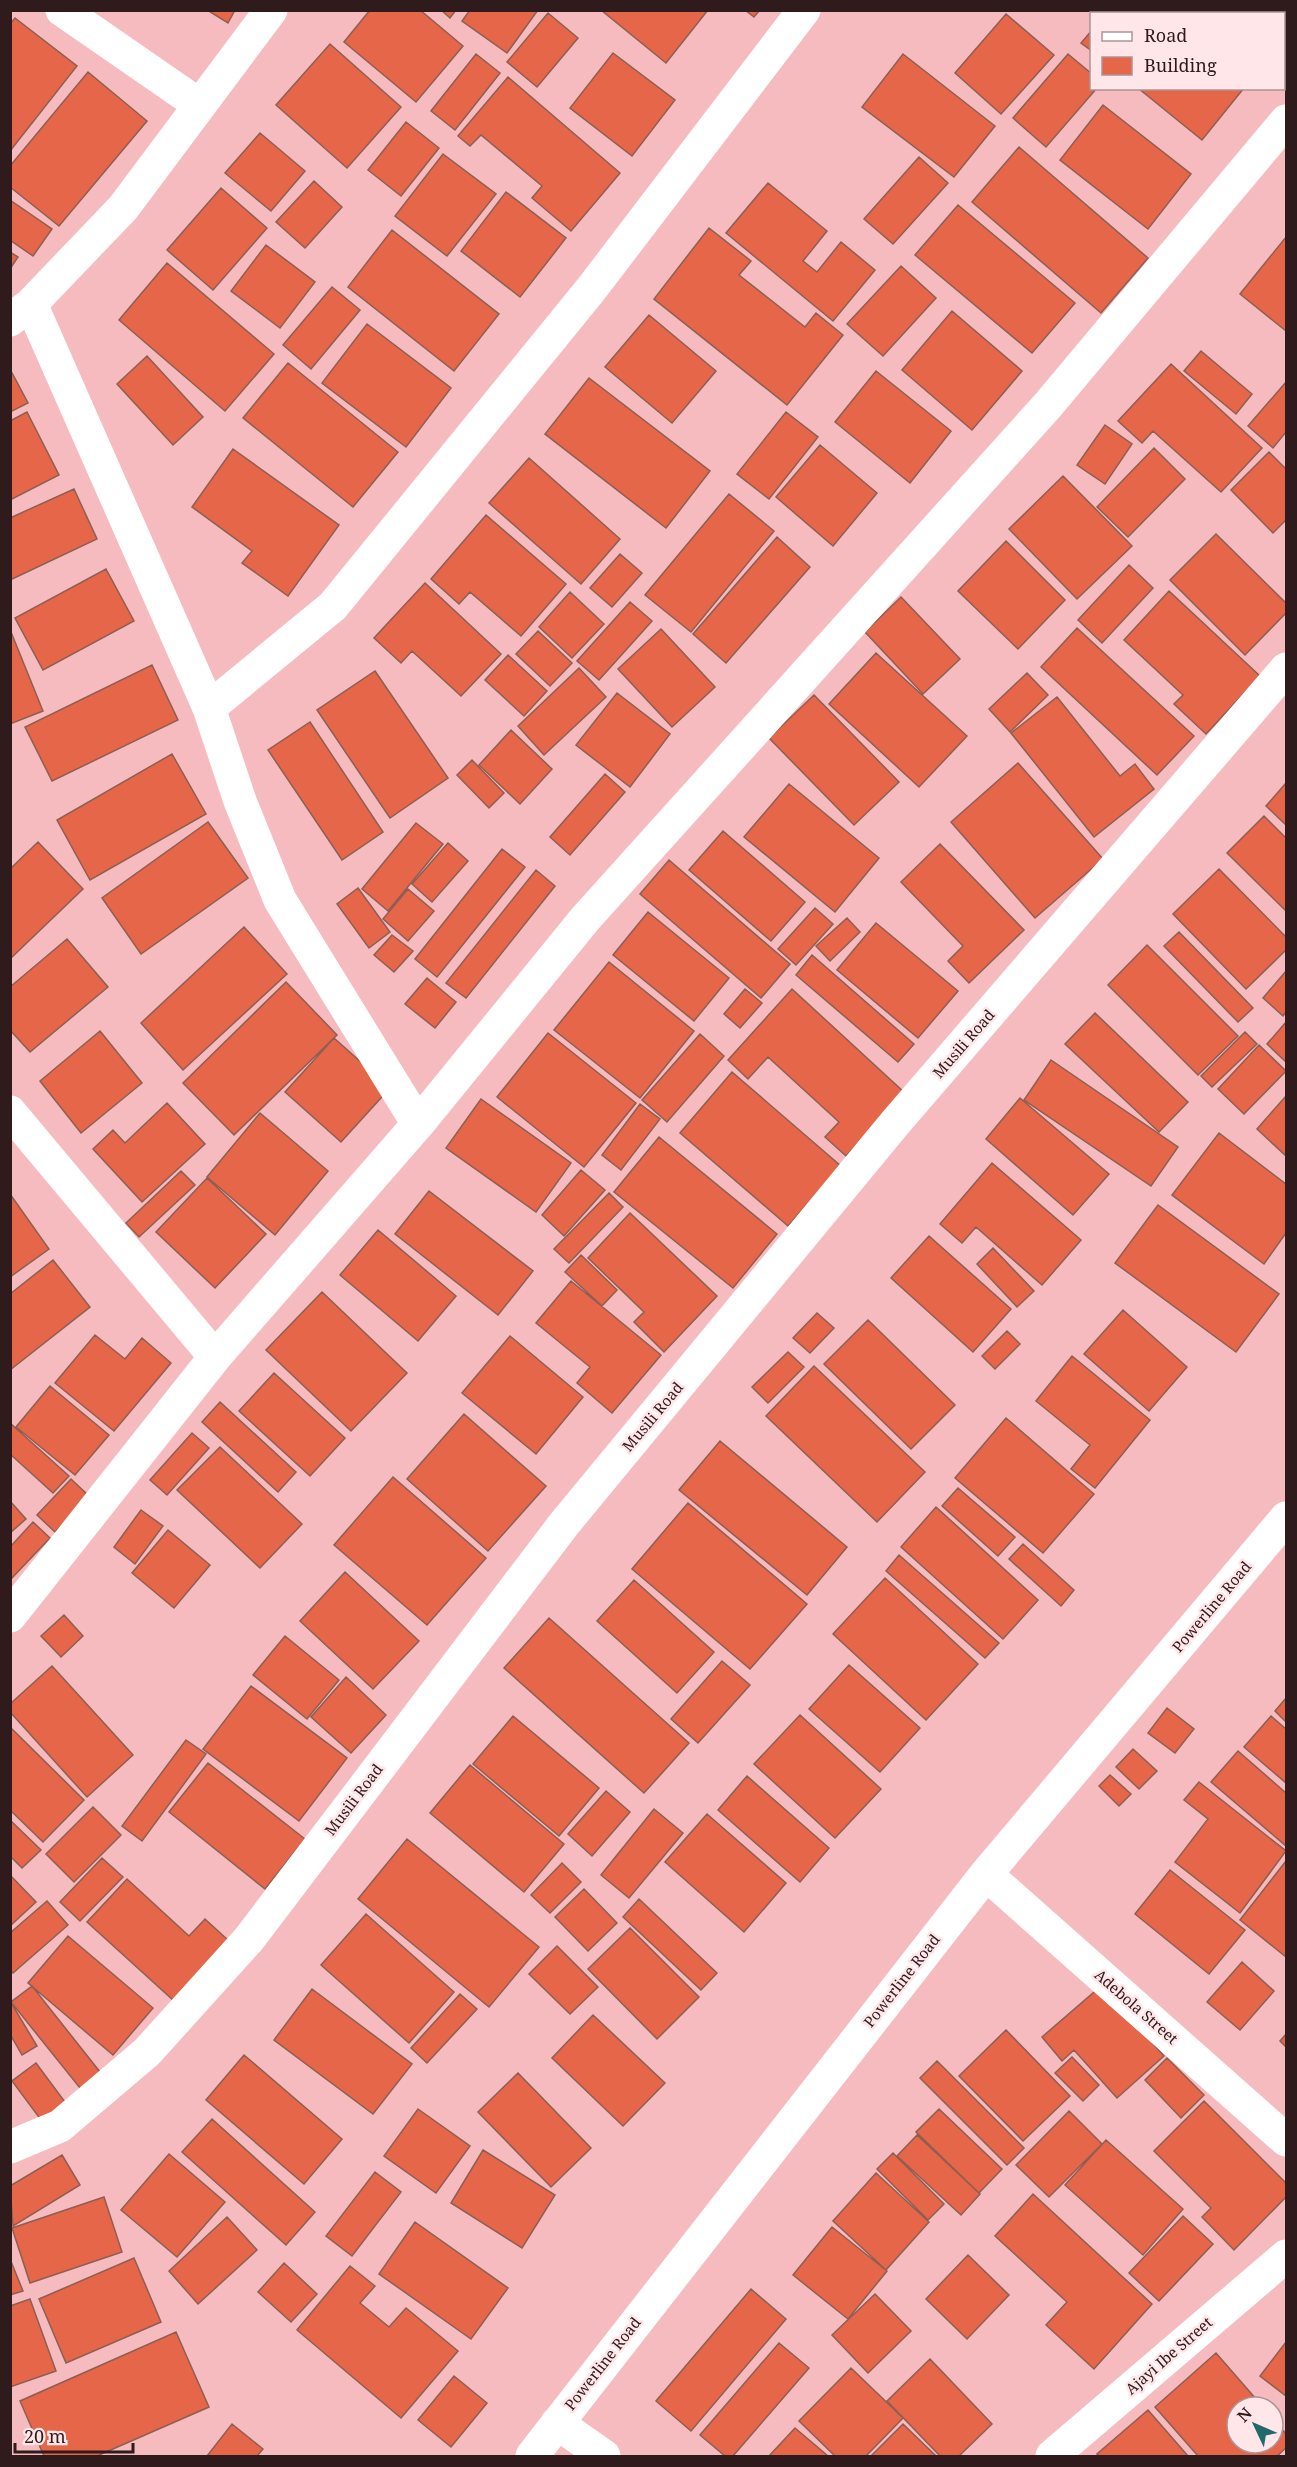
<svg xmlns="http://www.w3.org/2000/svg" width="1297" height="2467" viewBox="0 0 1297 2467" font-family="'Noto Serif',serif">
<rect width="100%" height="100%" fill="#f5bbbf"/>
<!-- building -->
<path fill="#e56648" stroke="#8e5e52" stroke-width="1.5" d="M207,10H235L228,23Z
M370,10H420L463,46L416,102L344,42Z
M441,10H456L450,18Z
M470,10H538L507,53L462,21Z
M601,10H708L666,63Z
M745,10H760L754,17Z
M1107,10H1157L1161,14H1105Z
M1178,10H1271L1275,14H1181Z
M548,13L578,38L537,87L507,62Z
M1006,14L1054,55L1001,114L955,73Z
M15,18L77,66L10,151V24Z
M1092,30V51L1081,43Z
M330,44L401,107L347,168L276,105Z
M613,53L675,100L632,156L570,108Z
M476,54L500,73L455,130L431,111Z
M903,54L995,126L954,177L862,107Z
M1068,54L1092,74V88H1097L1046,147L1013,118Z
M88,72L147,121L59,226L10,187V166Z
M508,77L620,173L571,231L532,198L542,186L481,135L470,146L458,136Z
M1138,88H1244L1202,140Z
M1103,105L1191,174L1148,229L1060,160Z
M406,122L439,148L401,196L368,170Z
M260,133L305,171L271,211L225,173Z
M1019,147L1148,258L1101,313L972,202Z
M443,154L496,194L447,256L395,216Z
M919,157L948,183L893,244L864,219Z
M314,181L342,207L305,248L276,222Z
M768,183L827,231L803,261L817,272L841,242L875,270L833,321L726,233Z
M221,188L267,228L213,290L167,250Z
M506,192L566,238L520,297L461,251Z
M10,200L52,229L33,256L10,240Z
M958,205L1075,303L1032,353L915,255Z
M709,228L751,261L739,275L805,327L816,313L843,335L787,405L654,299Z
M392,230L499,314L454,371L348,287Z
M1286,237V331L1240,294Z
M266,245L315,282L280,328L231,291Z
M10,252L18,257L10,269Z
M167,263L274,354L225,411L119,320Z
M901,266L936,298L883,356L847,324Z
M332,287L360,310L311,369L283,345Z
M952,311L1022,371L972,430L902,370Z
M649,315L716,371L672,423L605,367Z
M367,324L451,388L406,447L322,383Z
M1201,351L1252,394L1236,414L1184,371Z
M147,356L203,417L173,445L117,384Z
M288,363L398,452L353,507L243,418Z
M1171,364L1262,448L1221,492L1153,431L1142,443L1118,421Z
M10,369L28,403L10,412Z
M876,371L951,431L910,483L835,422Z
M589,378L710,471L666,528L545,434Z
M1286,382V432L1273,448L1248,426Z
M27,412L59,475L10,500V421Z
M786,412L818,437L769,499L737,474Z
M1105,425L1132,444L1105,484L1077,465Z
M820,445L877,493L833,546L776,497Z
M1154,448L1185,479L1128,537L1097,507Z
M233,449L339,525L288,596L242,563L252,551L192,507Z
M1269,452L1286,469V520L1273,533L1231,490Z
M529,458L620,539L581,584L489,503Z
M1063,476L1132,546L1077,599L1009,529Z
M74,489L97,539L10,580V518Z
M729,494L774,531L691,632L645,595Z
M486,515L566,584L521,636L470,592L459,604L431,579Z
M1216,534L1286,603V613L1245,655L1170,580Z
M777,537L810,567L726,663L693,634Z
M1006,541L1065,600L1018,649L958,591Z
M620,554L642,573L612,607L590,588Z
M1129,565L1153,588L1102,643L1078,620Z
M106,569L134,621L43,670L15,618Z
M425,583L501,654L461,696L412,651L401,663L374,638Z
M1169,591L1260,676L1206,734L1174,704L1183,695L1124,640Z
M570,592L604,624L572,658L539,627Z
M901,597L960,659L923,694L865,632Z
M630,602L652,621L599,680L577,661Z
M1077,628L1194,736L1157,775L1041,667Z
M661,629L715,687L672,727L618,669Z
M538,631L572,663L550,686L516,654Z
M11,632L43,711L10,724V633Z
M876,653L967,736L919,787L829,704Z
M508,655L547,691L524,716L485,680Z
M152,665L178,720L52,781L25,727Z
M579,668L606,697L544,755L518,726Z
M375,671L448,778L390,818L317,710Z
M1027,673L1048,695L1010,732L989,709Z
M617,693L670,734L630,787L576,745Z
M814,695L899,782L854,825L769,738Z
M1057,697L1120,776L1135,764L1154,789L1094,837L1011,733Z
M310,722L383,832L342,860L268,750Z
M511,730L552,769L520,804L479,765Z
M172,754L206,814L90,880L57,820Z
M472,760L504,793L489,808L457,775Z
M1018,763L1103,859L1035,918L951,822Z
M605,774L625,792L570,855L550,837Z
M1286,783V825L1266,806Z
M789,784L879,858L835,912L744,837Z
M1264,816L1286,838V911L1227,853Z
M208,822L248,878L141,954L102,898Z
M416,823L443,844L388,911L362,889Z
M723,831L805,902L771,941L689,870Z
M38,842L83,889L10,959V869Z
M448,843L468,861L432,902L412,884Z
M940,844L1024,930L969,983L948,961L963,946L901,882Z
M502,849L525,867L437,977L415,959Z
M669,860L790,964L761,998L640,894Z
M1219,869L1286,937V950L1246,989L1173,914Z
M536,870L555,886L466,998L446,983Z
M358,888L390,932L369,948L337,904Z
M408,889L434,911L408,941L383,919Z
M815,908L833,924L796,965L778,949Z
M648,912L729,978L694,1021L613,955Z
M847,918L860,932L830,961L816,946Z
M876,923L958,991L918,1038L837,970Z
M244,927L287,974L183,1070L141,1023Z
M1179,932L1253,1008L1238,1022L1164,946Z
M392,935L413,951L394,972L374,955Z
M67,939L108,987L30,1052L10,1030V987Z
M1147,945L1238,1036L1198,1075L1108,985Z
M812,955L914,1044L898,1062L796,975Z
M609,962L694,1031L640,1098L554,1030Z
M1286,971V1012L1283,1016L1263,998Z
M427,978L456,1002L435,1028L405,1004Z
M286,982L337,1035L234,1135L183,1083Z
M745,989L762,1003L740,1028L724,1014Z
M792,989L905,1093L846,1156L825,1137L839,1122L768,1057L748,1079L728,1060Z
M1095,1013L1188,1102L1159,1132L1065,1044Z
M1286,1022V1062L1267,1044Z
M100,1031L142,1083L81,1133L40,1081Z
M1245,1032L1257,1044L1212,1087L1201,1076Z
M548,1033L636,1103L584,1167L497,1097Z
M700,1034L724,1056L667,1122L642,1100Z
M334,1038L390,1088L341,1142L285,1092Z
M1259,1045L1286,1071L1244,1114L1218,1089Z
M1051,1060L1178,1147L1151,1186L1024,1100Z
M732,1072L841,1166L788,1226L680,1133Z
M1286,1096V1156L1257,1129Z
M1020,1098L1109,1174L1073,1215L986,1139Z
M481,1099L571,1163L536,1212L446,1148Z
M167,1103L205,1144L142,1202L93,1149L113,1130L125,1143Z
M640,1104L660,1119L621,1170L602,1155Z
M260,1113L328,1171L275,1235L207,1177Z
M1219,1133L1286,1184V1233L1264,1264L1172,1195Z
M659,1137L777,1234L733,1288L614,1192Z
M992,1163L1081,1240L1042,1285L976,1227L962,1243L940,1224Z
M581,1170L605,1190L564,1236L542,1215Z
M181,1171L195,1185L139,1237L126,1223Z
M207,1178L266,1234L215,1288L156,1232Z
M429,1191L533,1271L498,1315L395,1234Z
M609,1193L623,1207L569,1263L554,1249Z
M10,1194L49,1249L10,1277Z
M1158,1205L1279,1294L1236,1352L1115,1263Z
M630,1213L717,1296L664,1352L634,1322L644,1312L588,1258Z
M378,1230L456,1296L418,1341L340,1275Z
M929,1236L1011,1309L973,1352L891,1278Z
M993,1248L1034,1291L1017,1307L977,1264Z
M581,1255L617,1290L602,1306L565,1272Z
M53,1260L90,1307L10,1370V1294Z
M571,1281L661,1355L612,1413L577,1383L590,1367L536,1323Z
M322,1292L407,1373L351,1431L266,1350Z
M1123,1310L1187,1367L1149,1411L1084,1354Z
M817,1313L834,1328L810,1353L793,1338Z
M868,1320L955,1405L911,1449L824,1364Z
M1007,1331L1020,1344L995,1369L982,1356Z
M95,1335L125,1359L142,1338L171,1363L114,1431L55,1383Z
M510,1336L583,1397L536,1454L462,1393Z
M788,1352L804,1367L768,1403L752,1387Z
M1072,1356L1150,1420L1095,1488L1071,1469L1090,1445L1036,1401Z
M814,1366L925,1472L877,1522L766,1416Z
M274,1373L345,1438L310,1476L239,1411Z
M50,1386L109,1435L75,1475L16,1427Z
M220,1402L296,1472L278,1492L202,1422Z
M464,1414L546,1486L488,1551L407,1479Z
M1006,1418L1094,1494L1043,1553L955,1478Z
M10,1423L69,1476L53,1493L10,1454Z
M192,1433L209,1448L167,1495L150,1480Z
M720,1441L847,1547L807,1595L679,1490Z
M220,1447L302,1524L260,1568L177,1490Z
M393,1477L486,1558L427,1625L334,1545Z
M71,1479L90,1497L55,1532L37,1515Z
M958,1488L1015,1537L998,1556L942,1506Z
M10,1501L26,1519L10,1533Z
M688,1503L807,1604L750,1669L632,1569Z
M936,1507L1038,1600L1003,1639L901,1547Z
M141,1510L163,1526L135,1564L114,1547Z
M33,1522L50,1538L10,1580V1547Z
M168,1530L210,1565L174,1608L132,1573Z
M1023,1544L1074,1590L1061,1606L1009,1559Z
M899,1555L999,1643L985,1658L886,1571Z
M345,1572L419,1641L373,1689L300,1621Z
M885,1578L978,1664L926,1720L833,1634Z
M634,1580L714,1652L677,1693L597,1621Z
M64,1615L83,1636L61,1657L41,1636Z
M549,1618L689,1743L644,1793L504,1668Z
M285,1636L339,1680L307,1719L253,1675Z
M722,1661L750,1685L698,1743L671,1719Z
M849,1665L920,1728L880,1772L809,1709Z
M52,1666L133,1755L87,1797L10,1712V1704Z
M346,1677L386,1715L351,1753L311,1717Z
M251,1686L347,1758L299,1821L203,1749Z
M1286,1698V1722L1275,1711Z
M1167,1708L1194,1729L1175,1753L1148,1733Z
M800,1715L881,1789L835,1838L754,1764Z
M513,1716L599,1788L559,1836L473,1764Z
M1271,1716L1286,1729V1783L1244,1747Z
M10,1727L84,1800L43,1842L10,1810Z
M186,1740L206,1754L142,1841L122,1826Z
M1133,1749L1157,1771L1139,1789L1116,1767Z
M1238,1751L1286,1793V1846L1211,1782Z
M208,1763L305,1839L265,1889L169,1812Z
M470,1765L564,1844L524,1892L430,1813Z
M1110,1775L1131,1794L1119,1806L1099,1786Z
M747,1776L829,1848L800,1882L718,1810Z
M1199,1782L1286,1851L1240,1913L1175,1862L1208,1819L1184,1800Z
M606,1791L630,1812L592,1856L568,1834Z
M93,1807L121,1835L74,1882L46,1854Z
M654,1809L683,1833L629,1898L601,1875Z
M707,1814L786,1883L744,1932L665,1862Z
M10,1820L41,1850L22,1868L10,1856Z
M407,1839L539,1947L489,2007L358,1899Z
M102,1858L123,1877L80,1921L60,1902Z
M1286,1861V1957L1240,1920Z
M562,1863L581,1882L550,1913L531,1895Z
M1170,1870L1245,1930L1209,1974L1135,1914Z
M10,1875L36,1902L10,1926Z
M127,1879L189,1936L205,1919L229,1941L174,2001L87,1922Z
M584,1889L617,1923L588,1951L555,1917Z
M639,1899L717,1973L701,1990L623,1917Z
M47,1901L68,1925L13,1973L10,1970V1933Z
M366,1914L454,1992L409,2043L321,1965Z
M630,1928L699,1997L657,2039L588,1969Z
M68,1936L153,2008L113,2055L28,1983Z
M557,1946L598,1987L570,2014L529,1974Z
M1242,1962L1274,1991L1240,2030L1207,2002Z
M32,1986L104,2077L84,2093L11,2002Z
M1101,1986L1164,2056L1117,2098L1074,2050L1062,2061L1042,2037Z
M312,1989L412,2064L373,2114L274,2040Z
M460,1994L477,2009L427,2063L411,2048Z
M10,2001L37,2046L22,2055L10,2034Z
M593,2015L665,2083L623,2126L552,2058Z
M1006,2030L1070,2096L1023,2141L959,2076Z
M1286,2034V2047L1280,2041Z
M244,2055L342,2139L304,2184L206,2100Z
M1072,2057L1099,2085L1083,2101L1055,2073Z
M1167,2058L1204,2095L1181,2118L1145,2080Z
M937,2061L1024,2148L1007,2165L920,2078Z
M36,2063L68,2106L44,2124L12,2081Z
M518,2073L591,2148L551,2187L478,2112Z
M1204,2101L1286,2183V2197L1234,2250L1202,2217L1211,2208L1154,2151Z
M418,2109L470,2146L436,2193L384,2156Z
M939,2109L1002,2169L979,2193L916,2132Z
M1069,2111L1102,2144L1049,2197L1016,2165Z
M212,2119L315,2212L286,2245L182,2152Z
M917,2135L980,2194L961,2215L897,2156Z
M1106,2140L1183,2209L1143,2255L1065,2185Z
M483,2150L555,2195L522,2248L451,2203Z
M893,2153L944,2204L928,2220L877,2169Z
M169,2154L225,2202L177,2257L121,2210Z
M62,2155L80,2185L13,2226L10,2186Z
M375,2172L401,2192L352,2256L326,2236Z
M876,2173L929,2222L886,2270L833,2221Z
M1033,2194L1152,2304L1094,2369L1046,2325L1067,2302L995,2236Z
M104,2197L122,2252L30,2283L12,2228Z
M1183,2216L1213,2244L1159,2301L1129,2273Z
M227,2217L257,2250L198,2304L169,2271Z
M415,2222L508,2288L471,2339L379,2274Z
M832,2227L887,2271L848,2319L793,2275Z
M968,2255L1009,2295L967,2339L926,2299Z
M134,2258L161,2322L66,2363L39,2299Z
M10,2259L23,2291L10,2295Z
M284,2263L317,2294L291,2322L258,2292Z
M350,2266L375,2286L360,2303L389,2327L406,2308L458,2351L401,2418L297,2330Z
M751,2289L786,2319L691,2431L656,2401Z
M875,2294L911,2331L868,2373L832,2335Z
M30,2299L56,2371L10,2387V2306Z
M176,2332L209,2407L97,2456H44L20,2401Z
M1286,2342V2396L1260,2376Z
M779,2343L809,2368L733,2456H725L700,2435Z
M1216,2353L1263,2407H1237V2443H1273V2418L1286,2434V2448L1277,2456H1198L1155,2407Z
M930,2359L992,2424L959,2456H940L887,2401Z
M851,2368L903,2418L866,2456H835L799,2421Z
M454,2376L487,2403L451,2447L418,2420Z
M1148,2410L1188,2456H1100L1097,2454Z
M232,2424L263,2449L257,2456H207Z
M903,2424L936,2456H871Z
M795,2428L828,2456H769Z"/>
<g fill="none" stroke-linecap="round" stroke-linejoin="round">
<!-- minor -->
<path stroke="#fff" stroke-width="33" d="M62,10L198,104
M31,304L209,708L240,801L280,900L418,1124
M10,320L31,304L123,208L271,10
M209,708L333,606L592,288L804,10
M10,1112L215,1357
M10,1616L215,1357L418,1124L585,919L1048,405L1286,121
M986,1874L1286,2140
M10,2147L60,2126L147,2052L249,1939L564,1524L895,1123L1286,669
M557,2423L604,2456
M532,2456L986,1874L1286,1518
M1052,2456L1286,2256"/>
</g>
<g text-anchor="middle" stroke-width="5" stroke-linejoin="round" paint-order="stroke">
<!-- street labels -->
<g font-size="15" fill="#2f1a1c" stroke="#ffe6e8">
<text transform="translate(964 1044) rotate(-49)" y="5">Musili Road</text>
<text transform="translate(653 1417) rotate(-50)" y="5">Musili Road</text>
<text transform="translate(1212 1607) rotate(-50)" y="5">Powerline Road</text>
<text transform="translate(354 1800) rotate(-53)" y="5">Musili Road</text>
<text transform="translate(902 1981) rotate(-52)" y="5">Powerline Road</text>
<text transform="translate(1136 2007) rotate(41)" y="5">Adebola Street</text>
<text transform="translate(1169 2356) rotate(-41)" y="5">Ajayi Ibe Street</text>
<text transform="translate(603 2364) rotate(-52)" y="5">Powerline Road</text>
</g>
</g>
<!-- border -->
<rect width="1297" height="2467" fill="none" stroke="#2f1a1c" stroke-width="24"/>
<!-- legend -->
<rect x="1090" y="12" width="195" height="78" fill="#ffe6e8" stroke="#ac9496" stroke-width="1.5"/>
<rect x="1102" y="32" width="30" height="9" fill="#ffffff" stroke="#ac9496" stroke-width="1.5"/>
<text x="1144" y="42" font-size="18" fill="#2f1a1c">Road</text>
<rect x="1102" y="57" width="30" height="18" fill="#e56648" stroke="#ac9496" stroke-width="1.5"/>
<text x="1144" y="72" font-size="18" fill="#2f1a1c">Building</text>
<!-- north arrow -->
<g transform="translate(1255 2425) rotate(314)"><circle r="28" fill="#ffe6e8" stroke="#ac9496" stroke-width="1.5"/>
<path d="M0-4.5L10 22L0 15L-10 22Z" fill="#1f6b6b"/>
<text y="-9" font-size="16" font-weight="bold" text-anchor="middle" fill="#2f1a1c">N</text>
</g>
<!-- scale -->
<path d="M15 2443v9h118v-9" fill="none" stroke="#2f1a1c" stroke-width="3"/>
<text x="24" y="2443" font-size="18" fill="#2f1a1c" stroke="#ffe6e8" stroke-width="4.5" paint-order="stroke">20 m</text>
</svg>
